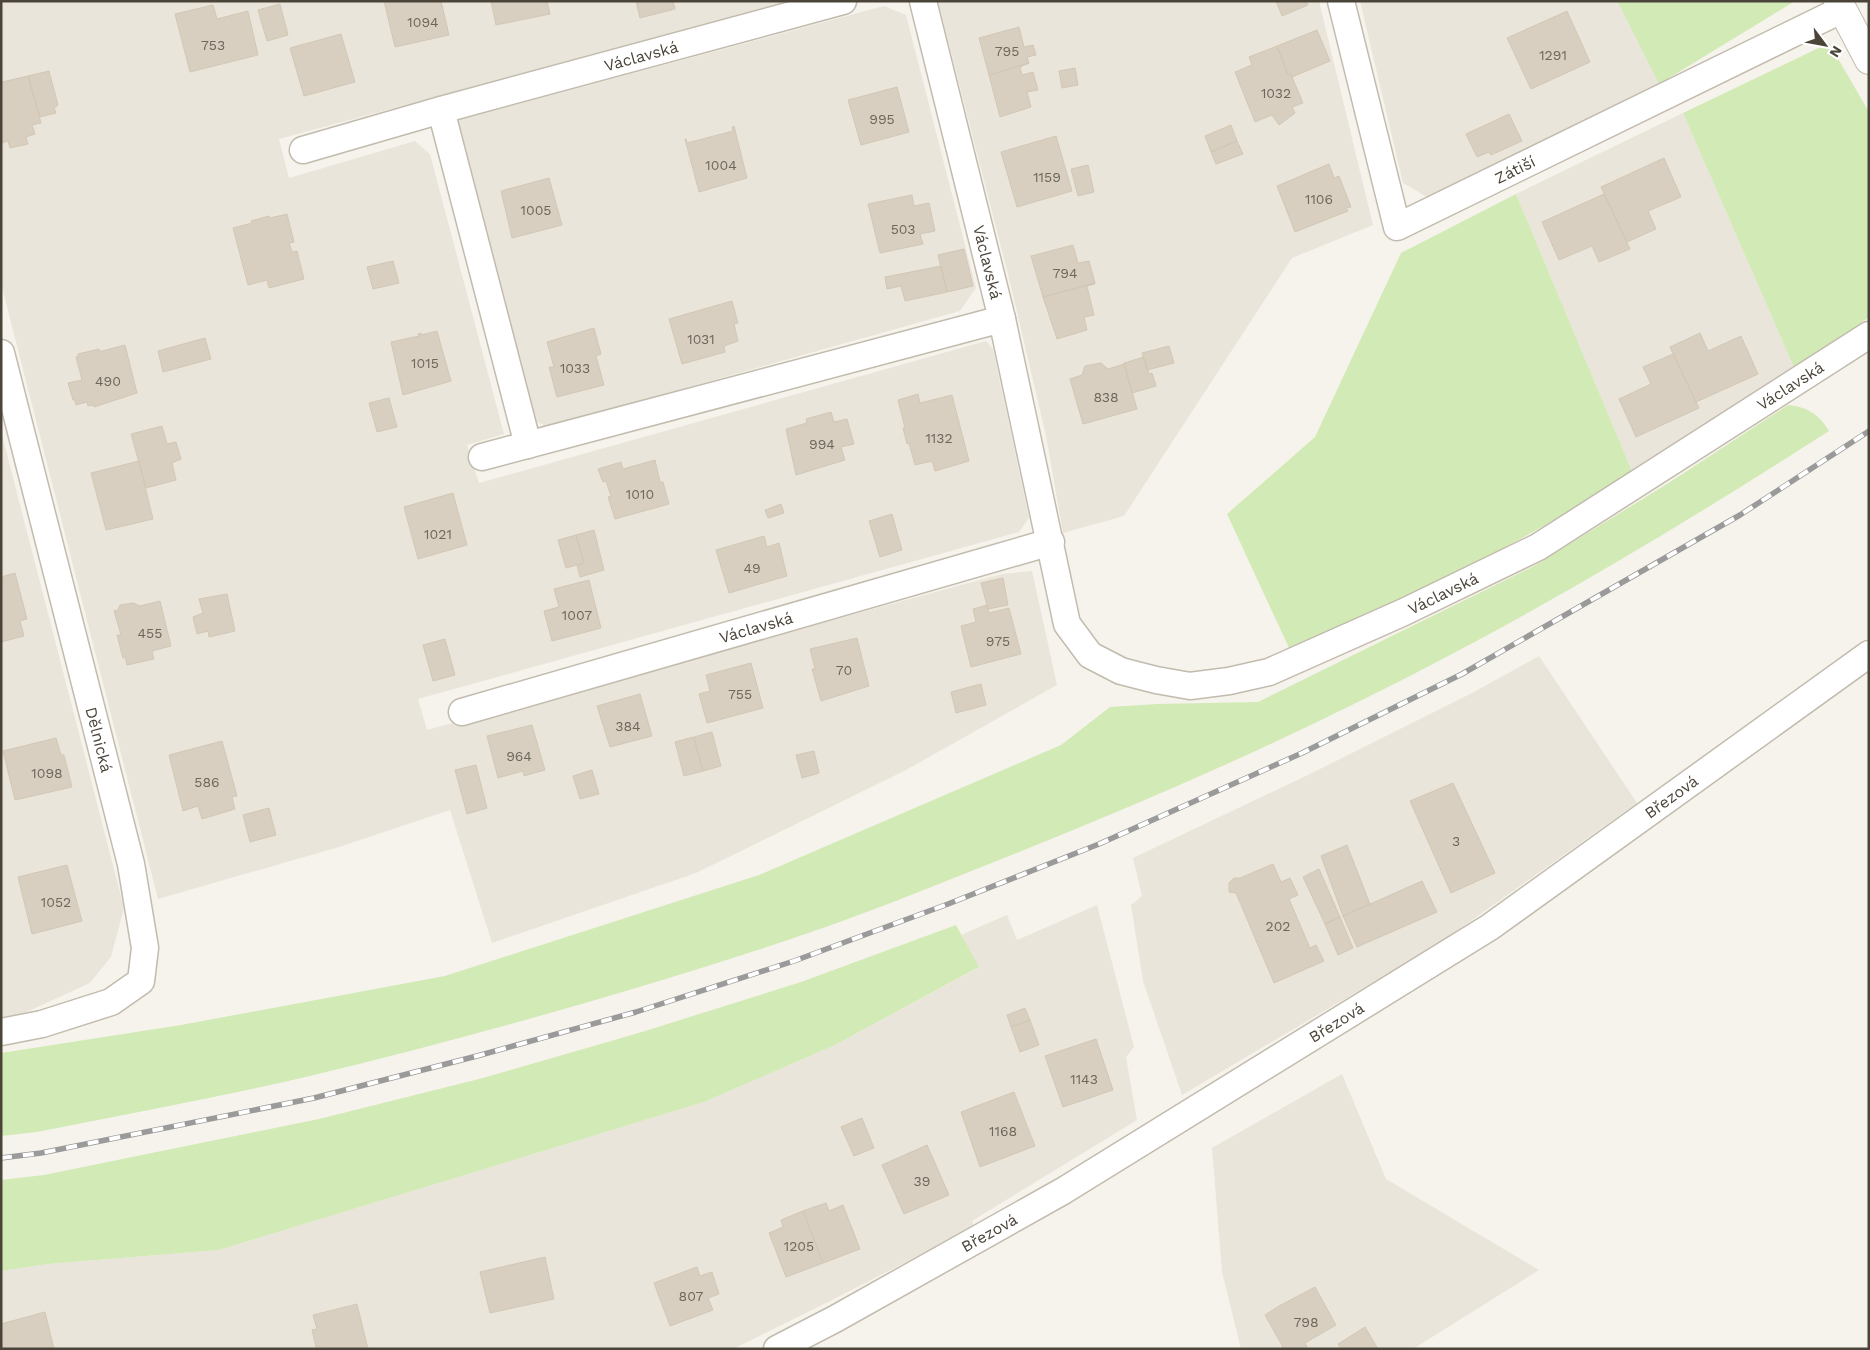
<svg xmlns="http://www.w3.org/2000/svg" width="1870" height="1350" viewBox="0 0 1870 1350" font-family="'Work Sans',sans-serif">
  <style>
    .residential { fill: #eae5da }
    .green { fill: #d2eab5 }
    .building { fill: #d8cfc1; stroke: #d3c7b4 }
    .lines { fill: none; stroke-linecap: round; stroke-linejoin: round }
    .minor-casing { stroke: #c2bbae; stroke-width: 29 }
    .tertiary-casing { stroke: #c2bbae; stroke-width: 30 }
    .minor { stroke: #fff; stroke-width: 26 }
    .tertiary { stroke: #fff; stroke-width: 28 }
    .rail-casing { stroke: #9a9a9a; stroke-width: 5.5 }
    .rail { stroke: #fff; stroke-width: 4; stroke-dasharray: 11; stroke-linecap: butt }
    .labels { text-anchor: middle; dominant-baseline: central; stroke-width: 4.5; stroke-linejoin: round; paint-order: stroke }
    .number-label { font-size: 14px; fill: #6e675b }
    .street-label { font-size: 16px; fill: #4b4439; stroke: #fff }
  </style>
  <rect width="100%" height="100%" fill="#f6f3ec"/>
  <path class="residential" d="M1,1H791L279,139L289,178L415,141L430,154L504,434L467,445L479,483L986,341L993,349L1029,518L1019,532L418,699L427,730L1002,574L1032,571L1057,685L906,770L696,873L492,943L450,810L339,847L158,899L1,283Z
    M938,1H1319L1373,225L1292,258L1124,516L1063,533L1046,436L1011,286Z
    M1360,1H1617L1659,84L1427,197L1403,183Z
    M884,6L906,15L976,288L960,311L547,427L530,418L454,126L459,120Z
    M1683,113L1796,372L1634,476L1516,194Z
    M1,431L124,908L111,957L90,983L18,1016L1,1019Z
    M1539,656L1637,803L1441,942L1182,1095L1143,981L1131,905L1142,896L1133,858L1312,773L1472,693Z
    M1097,905L1134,1047L1126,1057L1137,1120L972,1221L974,1227L830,1301L733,1349H1V1271L48,1264L219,1250L704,1102L835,1045L978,968L961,935L1007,915L1017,940Z
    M1342,1074L1386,1179L1539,1270L1413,1349H1241L1222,1272L1212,1148Z"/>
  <path class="green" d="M1617,1H1795L1659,84Z
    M1829,43L1869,112V317L1796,372L1683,113Z
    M1516,194L1634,476L1296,663L1227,514L1315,437L1401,253Z
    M1788,405C1807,407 1819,414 1829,431C1706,510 1581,586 1452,654C1309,730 1160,796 1009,856C934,886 858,917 782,942C627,993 471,1037 314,1075C222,1097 129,1113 37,1132L1,1136V1053L181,1025L445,976L759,875L1061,745L1110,707L1157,704L1258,702L1534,566L1667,484Z
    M956,925L979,967L835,1045L704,1102L219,1250L48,1264L1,1271V1180L44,1175L319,1119L483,1078L642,1032L801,982Z"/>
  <path class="building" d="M384,1H441L449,35L395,47Z
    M491,1H547L550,14L496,25Z
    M636,1H673L675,9L640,18Z
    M1276,1H1306L1308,5L1282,16Z
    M280,4L288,35L267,41L258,10Z
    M213,5L217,19L248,11L258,55L190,72L175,14Z
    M1567,11L1590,62L1531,89L1507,38Z
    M1019,27L1024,47L1033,45L1036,55L1027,57L1029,63L989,75L979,38Z
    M1317,30L1330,61L1292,77L1291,74L1288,75L1277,46Z
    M341,34L355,82L304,96L290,48Z
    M1277,46L1288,75L1291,74L1292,77L1303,103L1292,107L1295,113L1279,125L1272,115L1255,122L1235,72L1252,65L1249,57Z
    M1029,63L1020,67L1022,75L1033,72L1038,90L1027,92L1031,107L1000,117L989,75Z
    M1075,68L1078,85L1062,88L1059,71Z
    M49,71L58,105L54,108L56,113L40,117L28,76Z
    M28,76L41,123L32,125L35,134L26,137L28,144L10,148L8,141L1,143V84L2,82Z
    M897,87L909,132L861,145L848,100Z
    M1509,114L1522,141L1491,155L1489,152L1477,157L1466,134Z
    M1231,125L1237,141L1211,152L1205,136Z
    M734,126L747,178L699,192L685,139H686L687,143L733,131L732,127Z
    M1056,136L1072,191L1017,207L1001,152Z
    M1237,141L1243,154L1216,164L1211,152Z
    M1664,158L1681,197L1648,211L1656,229L1627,242L1601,187Z
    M1329,164L1334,178L1339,176L1351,207L1346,208L1348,211L1295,232L1277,186Z
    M1088,165L1094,192L1078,196L1071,169Z
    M549,178L562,225L512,238L501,191Z
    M1604,194L1630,249L1599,262L1592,246L1559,260L1542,222Z
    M912,195L914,206L929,203L935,231L920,234L923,244L880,253L868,204Z
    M287,214L294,242L289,243L292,252L297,251L304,279L269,288L267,280L248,285L233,228L252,223L251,221L269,216L270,218Z
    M1073,245L1078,263L1089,261L1095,283L1043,297L1031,256Z
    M964,249L973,286L947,292L938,255Z
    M393,261L399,283L373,289L367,267Z
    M941,266L947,292L905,301L901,286L887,289L885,277Z
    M1095,283V284L1087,286L1094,315L1084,317L1087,330L1057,339L1043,297Z
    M732,301L738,323L734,324L738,341L724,346L725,352L682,364L669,319Z
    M594,328L601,354L596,356L604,385L557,397L549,367H554L547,342Z
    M437,331L451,381L403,395L391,342L419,336L418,334L421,333V335Z
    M1700,333L1708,351L1741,336L1758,374L1696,402L1670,347Z
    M205,338L211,359L163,372L158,351Z
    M125,345L137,393L94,407L93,405L88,406L87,402L76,405L75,400H73L68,383L82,380L76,357L78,356V354L99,349V351H102Z
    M1169,346L1174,363L1147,370L1142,353Z
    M1673,354L1699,408L1636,437L1619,399L1651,384L1643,367Z
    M1144,357L1149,374L1152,373L1156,386L1132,393L1124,363Z
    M1101,363L1108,369L1124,364L1137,409L1083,424L1070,379L1082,375L1085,366Z
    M918,394L920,403L952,395L969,461L935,471L932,461L915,465L909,443L907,444L903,428H905L898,400Z
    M389,398L397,427L377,432L369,403Z
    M831,412L834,422L847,419L854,444L841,447L845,460L796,475L786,429L807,423L806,419Z
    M162,426L167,444L176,442L181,459L172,463L176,480L146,488L131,434Z
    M655,460L660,482H663L669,504L615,519L608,497L611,496L606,481L603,482L598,469L621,462L623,469Z
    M139,461L153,519L106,530L91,473Z
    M453,493L467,545L418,559L404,507Z
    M781,504L784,513L768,518L765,510Z
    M892,514L902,550L880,557L869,521Z
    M594,530L604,570L580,577L577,565L584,563L576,535Z
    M576,535L584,563L566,568L558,540Z
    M764,536L767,547L779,543L787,576L729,593L716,550Z
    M15,573L27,619L20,621L24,636L1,642V577Z
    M1003,578L1008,605L988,609L981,583Z
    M589,580L601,628L552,641L544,611L559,607L554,589Z
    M227,594L235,631L209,637L208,631L197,634L193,617L203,613L199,599Z
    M160,601L171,646L152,651L154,659L127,665L125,657L123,658L117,635H121L114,611L118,610L120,605L133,603L140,606Z
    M987,605L989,613L1009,608L1021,654L971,667L961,626L976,622L973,609Z
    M857,638L869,686L821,701L812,669H815L810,649Z
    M445,639L455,675L433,681L423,645Z
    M751,663L763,708L707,723L699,694L710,691L706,675Z
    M981,684L986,705L956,713L951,692Z
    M640,694L652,736L610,747L597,706Z
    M532,725L545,770L524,776L523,771L498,778L487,736Z
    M712,732L721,766L703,771L694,737Z
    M693,737L703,771L684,776L675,742Z
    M56,738L61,755H64L72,787L15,800L3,751Z
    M222,741L237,796L232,797L235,809L202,819L198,806L183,811L169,755Z
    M814,751L819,773L802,778L796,755Z
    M476,765L487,808L467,814L455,770Z
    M592,770L599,794L580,799L573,776Z
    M1453,783L1495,873L1451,893L1410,801Z
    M269,808L276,835L250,842L243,815Z
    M1347,845L1370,904L1343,916L1321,856Z
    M1273,864L1281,882L1290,878L1298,895L1289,899L1310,948L1316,945L1324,961L1274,983L1236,893L1229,892V883L1234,878H1240Z
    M67,865L82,921L32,934L18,877Z
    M1319,869L1340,917L1325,924L1303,877Z
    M1422,881L1437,912L1357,947L1343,916Z
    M1340,917L1353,948L1338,955L1325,924Z
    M1025,1008L1030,1020L1011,1027L1007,1015Z
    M1030,1020L1039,1045L1020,1052L1011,1027Z
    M1096,1039L1113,1090L1063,1107L1045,1056Z
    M1014,1092L1035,1146L980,1167L961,1112Z
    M862,1118L874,1148L854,1156L841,1127Z
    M927,1145L949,1195L904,1214L882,1165Z
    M826,1203L829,1211L843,1205L860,1249L823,1263L803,1211Z
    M803,1211L823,1263L786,1277L769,1233L783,1227L781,1220Z
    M545,1257L554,1299L490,1313L480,1272Z
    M697,1267L700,1276L712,1272L719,1294L708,1298L713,1310L670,1326L654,1283Z
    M1315,1287L1336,1325L1305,1343L1307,1347L1305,1349H1284L1265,1315L1279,1306Z
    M357,1304L368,1349H322L321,1346L316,1347L312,1330L317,1329L313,1315Z
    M45,1312L54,1349H1V1324Z
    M1365,1327L1378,1349H1341L1338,1344Z"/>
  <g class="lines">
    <g class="minor-casing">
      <g id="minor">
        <path id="s1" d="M923,1L1002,319L1067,624L1090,655L1121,671L1156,680L1190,686L1229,681L1269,672L1404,612L1538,547L1869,335"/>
        <path id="s2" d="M1341,1L1397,227L1841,10"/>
        <path d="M441,110L528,445"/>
        <path id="s3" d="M303,150L441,110L843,1"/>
        <path id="s4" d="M1,353L131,864L145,948L141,981L111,1002L42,1024L1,1032"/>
        <path d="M482,457L1002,319"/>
        <path id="s5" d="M462,712L1051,542"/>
        <path id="s6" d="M777,1349L835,1319L1063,1191L1490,927L1869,654"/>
      </g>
    </g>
    <g class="tertiary-casing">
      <path id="tertiary" d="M1838,1L1869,60"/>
    </g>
    <use href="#minor" class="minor"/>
    <use href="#tertiary" class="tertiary"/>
    <g class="rail-casing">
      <path id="rail" d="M1,1158L41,1153L314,1098L477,1056L636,1012L794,961L948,904L1099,844L1302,753L1462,674L1740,515L1869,431"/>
    </g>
    <use href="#rail" class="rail"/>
  </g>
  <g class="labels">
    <g class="number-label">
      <text x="423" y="22">1094</text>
      <text x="213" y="45">753</text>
      <text x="1007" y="51">795</text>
      <text x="1553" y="55">1291</text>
      <text x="1276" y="93">1032</text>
      <text x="882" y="119">995</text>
      <text x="721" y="165">1004</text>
      <text x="1047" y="177">1159</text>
      <text x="1319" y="199">1106</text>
      <text x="536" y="210">1005</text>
      <text x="903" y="229">503</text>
      <text x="1065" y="273">794</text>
      <text x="701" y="339">1031</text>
      <text x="425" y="363">1015</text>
      <text x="575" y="368">1033</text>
      <text x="108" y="381">490</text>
      <text x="1106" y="397">838</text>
      <text x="939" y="438">1132</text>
      <text x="822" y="444">994</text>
      <text x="640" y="494">1010</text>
      <text x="438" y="534">1021</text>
      <text x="752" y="568">49</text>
      <text x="577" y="615">1007</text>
      <text x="150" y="633">455</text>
      <text x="998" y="641">975</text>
      <text x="844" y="670">70</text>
      <text x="740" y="694">755</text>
      <text x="628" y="726">384</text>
      <text x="519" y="756">964</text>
      <text x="47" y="773">1098</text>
      <text x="207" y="782">586</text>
      <text x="1456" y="841">3</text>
      <text x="56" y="902">1052</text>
      <text x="1278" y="926">202</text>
      <text x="1084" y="1079">1143</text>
      <text x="1003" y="1131">1168</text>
      <text x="922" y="1181">39</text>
      <text x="799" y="1246">1205</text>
      <text x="691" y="1296">807</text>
      <text x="1306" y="1322">798</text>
    </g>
    <g class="street-label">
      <text stroke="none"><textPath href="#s3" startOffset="351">Václavská</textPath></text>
      <text stroke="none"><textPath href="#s2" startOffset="364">Zátiší</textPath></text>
      <text stroke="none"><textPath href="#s1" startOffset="269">Václavská</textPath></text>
      <text stroke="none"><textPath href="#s1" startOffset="1460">Václavská</textPath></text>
      <text stroke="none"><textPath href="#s1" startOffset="1055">Václavská</textPath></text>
      <text stroke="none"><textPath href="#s5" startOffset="306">Václavská</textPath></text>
      <text stroke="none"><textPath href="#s4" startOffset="399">Dělnická</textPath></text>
      <text stroke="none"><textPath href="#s6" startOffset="1052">Březová</textPath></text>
      <text stroke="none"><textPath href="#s6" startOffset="648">Březová</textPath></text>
      <text stroke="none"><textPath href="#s6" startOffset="242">Březová</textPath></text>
    </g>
  </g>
  <rect width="1870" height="1350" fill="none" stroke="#4b4439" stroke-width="5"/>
  <g transform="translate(1825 45) rotate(122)" stroke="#ffffff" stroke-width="4" paint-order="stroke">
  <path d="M0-4L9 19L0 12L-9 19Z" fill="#4b4439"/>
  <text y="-8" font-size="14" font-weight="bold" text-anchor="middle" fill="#4b4439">N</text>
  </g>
</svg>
